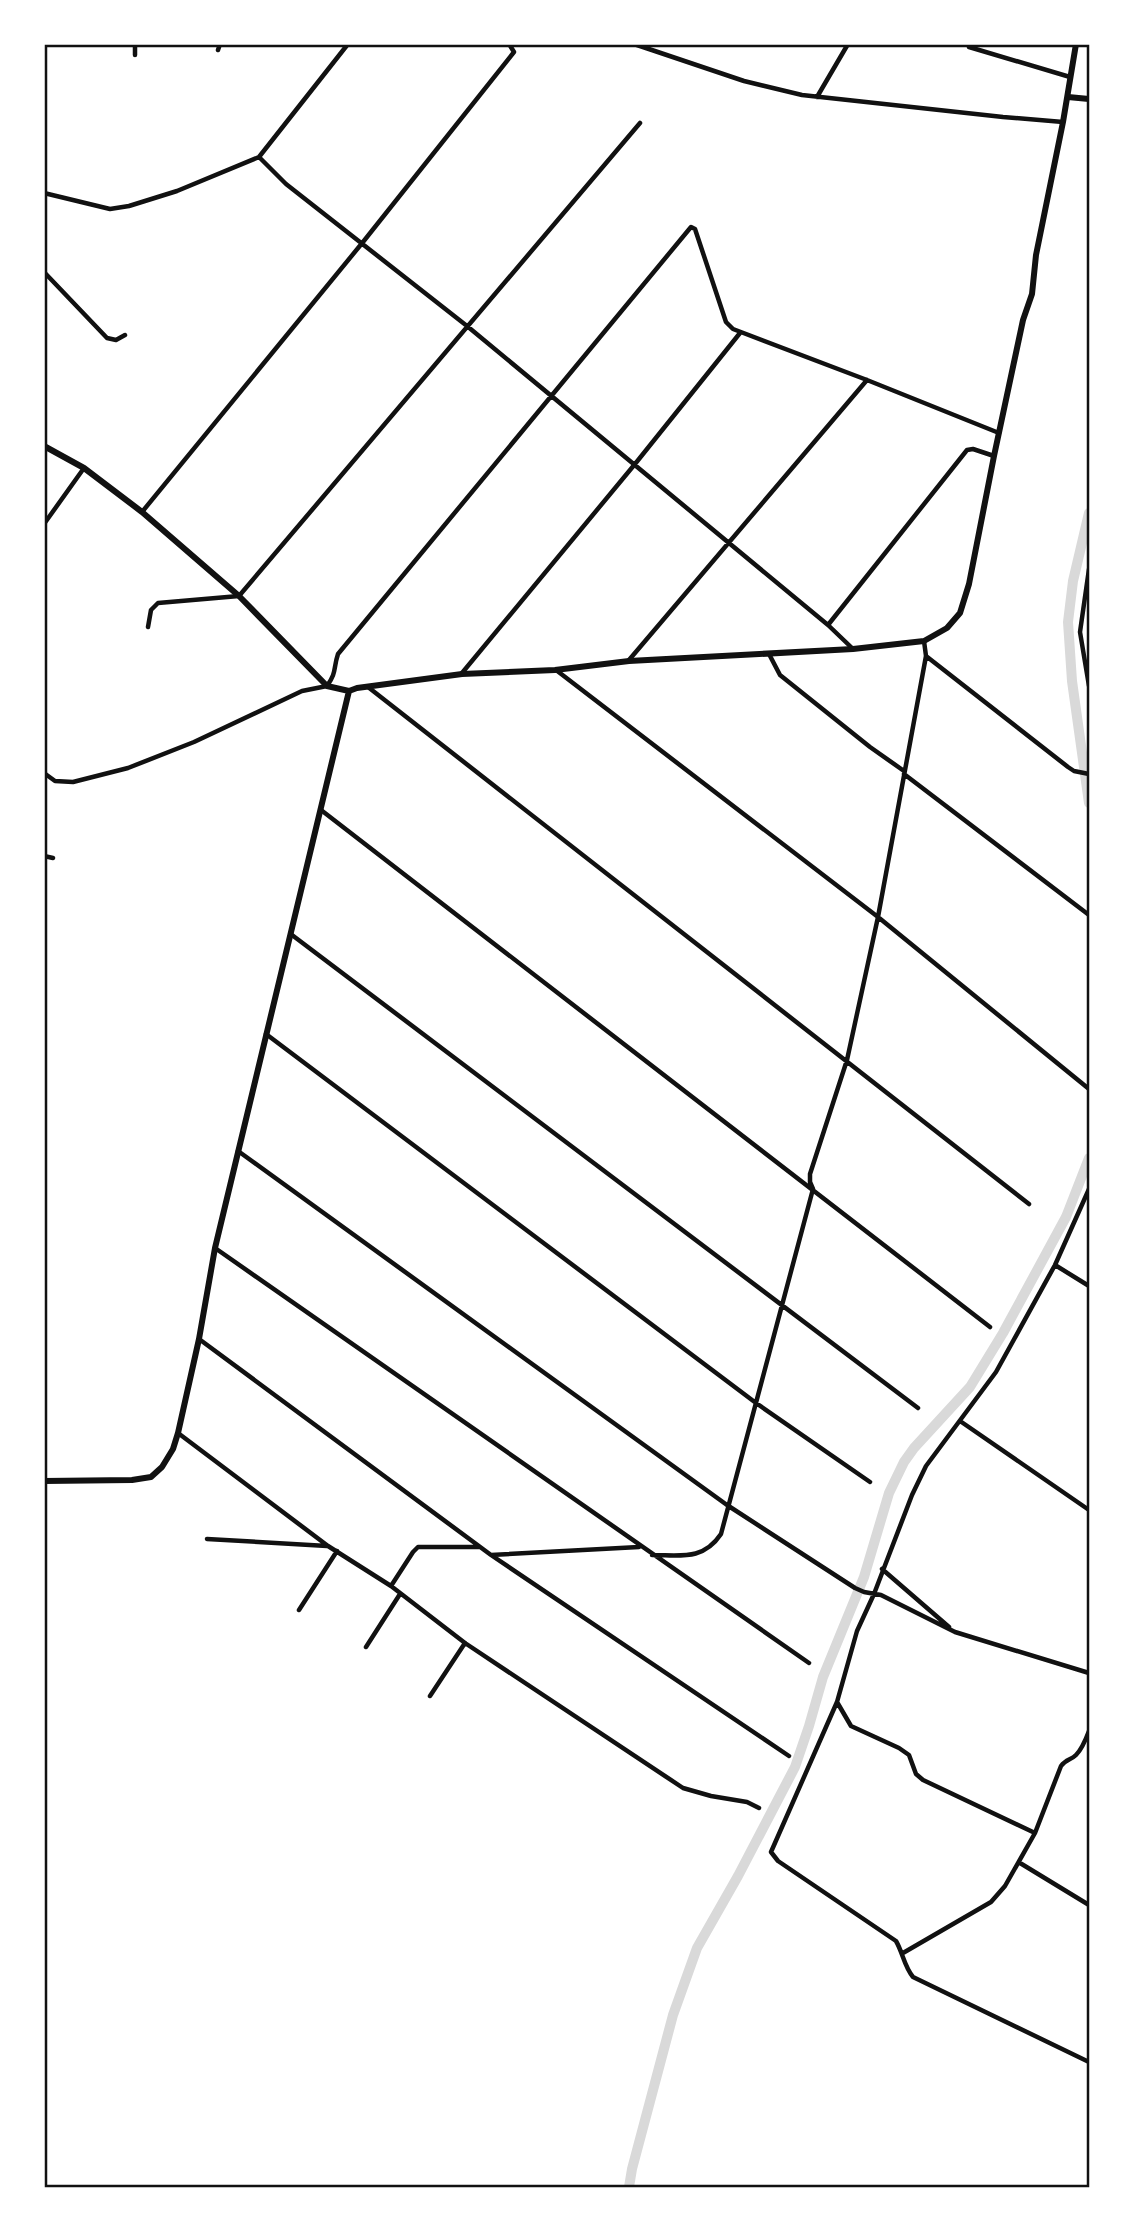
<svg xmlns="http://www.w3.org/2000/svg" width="1133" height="2231" viewBox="0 0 1133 2231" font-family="'DejaVu Sans',sans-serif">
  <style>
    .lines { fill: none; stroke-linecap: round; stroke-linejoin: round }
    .canal { stroke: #d9d9d9; stroke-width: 10 }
    .minor { stroke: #111; stroke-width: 4.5 }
    .tertiary { stroke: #111; stroke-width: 6 }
    .neatline { fill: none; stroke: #111; stroke-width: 2.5 }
  </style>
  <rect width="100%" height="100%" fill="#fff"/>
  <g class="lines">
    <path class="canal" d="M1089,513L1073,581L1068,622L1072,681L1089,803
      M629,2187L632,2169L673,2015L697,1948L738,1876L795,1767L809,1726L823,1677L864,1577L889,1493L904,1462L914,1448L970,1387L1003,1333L1066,1217L1089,1158"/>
    <path class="minor" d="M135,44V55
      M634,44L744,81L802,95L1003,117L1063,122
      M969,47L1070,77
      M218,50L220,44
      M817,97L848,44
      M259,157L286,184L467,326L828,625L852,648
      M44,193L110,209L129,206L177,191L259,157L348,44
      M44,272L107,338L116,340L125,335
      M142,512L363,242L514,52L509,44
      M44,524L84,468
      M1089,569L1080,632L1089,686
      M828,625L967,450L973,449L994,456
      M148,627L151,610L158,603L239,596L640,123
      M769,654L780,675L870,747L904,771
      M926,656L1068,767L1074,771L1089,774
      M629,660L867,380
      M556,670L878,917L1089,1089
      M462,673L635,464L740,333
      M368,687L1029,1204
      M44,773L55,781L73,782L128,768L194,742L302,691L327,686C337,672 333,669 338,654L691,227L695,229L726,322L733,329L867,380L999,433
      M904,774L1089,915
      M321,810L990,1327
      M44,856L53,858
      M292,935L918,1408
      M266,1034L756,1403L870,1482
      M238,1151L727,1505L855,1588L864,1592L881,1595L955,1632L1089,1673
      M1089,1189L1055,1265L996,1372L926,1466L912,1495L874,1594L857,1631L837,1702L771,1852L778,1861L896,1941C903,1953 904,1966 913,1977L1089,2062
      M215,1248L809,1663
      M1055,1265L1089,1286
      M199,1339L491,1555L789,1756
      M960,1421L1089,1510
      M178,1433L328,1546L391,1586L465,1643L683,1788L711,1796L747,1802L759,1808
      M207,1539L327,1546
      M491,1555L639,1547
      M652,1555C680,1555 703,1561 721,1534L813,1189L810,1182V1174L847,1060L878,917L926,656L924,641
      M882,1569L949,1627
      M391,1586L413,1552L418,1547H480
      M299,1610L337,1551
      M366,1647L400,1594
      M430,1696L465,1643
      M837,1702L851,1726L899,1748L909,1755L916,1774L923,1780L1035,1833
      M1020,1863L1089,1905
      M903,1953L991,1902L1005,1886L1035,1833L1061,1766C1066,1759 1071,1760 1076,1755C1082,1749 1086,1739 1089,1731"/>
    <path class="tertiary" d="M1068,97L1089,99
      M44,446L84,468L142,512L239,596L327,686L349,691
      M44,1481L132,1480L151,1477L162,1467L173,1449L178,1433L199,1339L215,1248L349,691L357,688L462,674L555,670L629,661L853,649L924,641L947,628L960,613L969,584L994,456L1023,320L1032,294L1036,255L1063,122L1076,44"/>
  </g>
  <rect width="1133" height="2231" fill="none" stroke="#ffffff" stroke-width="91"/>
  <rect x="46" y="46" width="1042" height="2140" class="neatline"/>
</svg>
